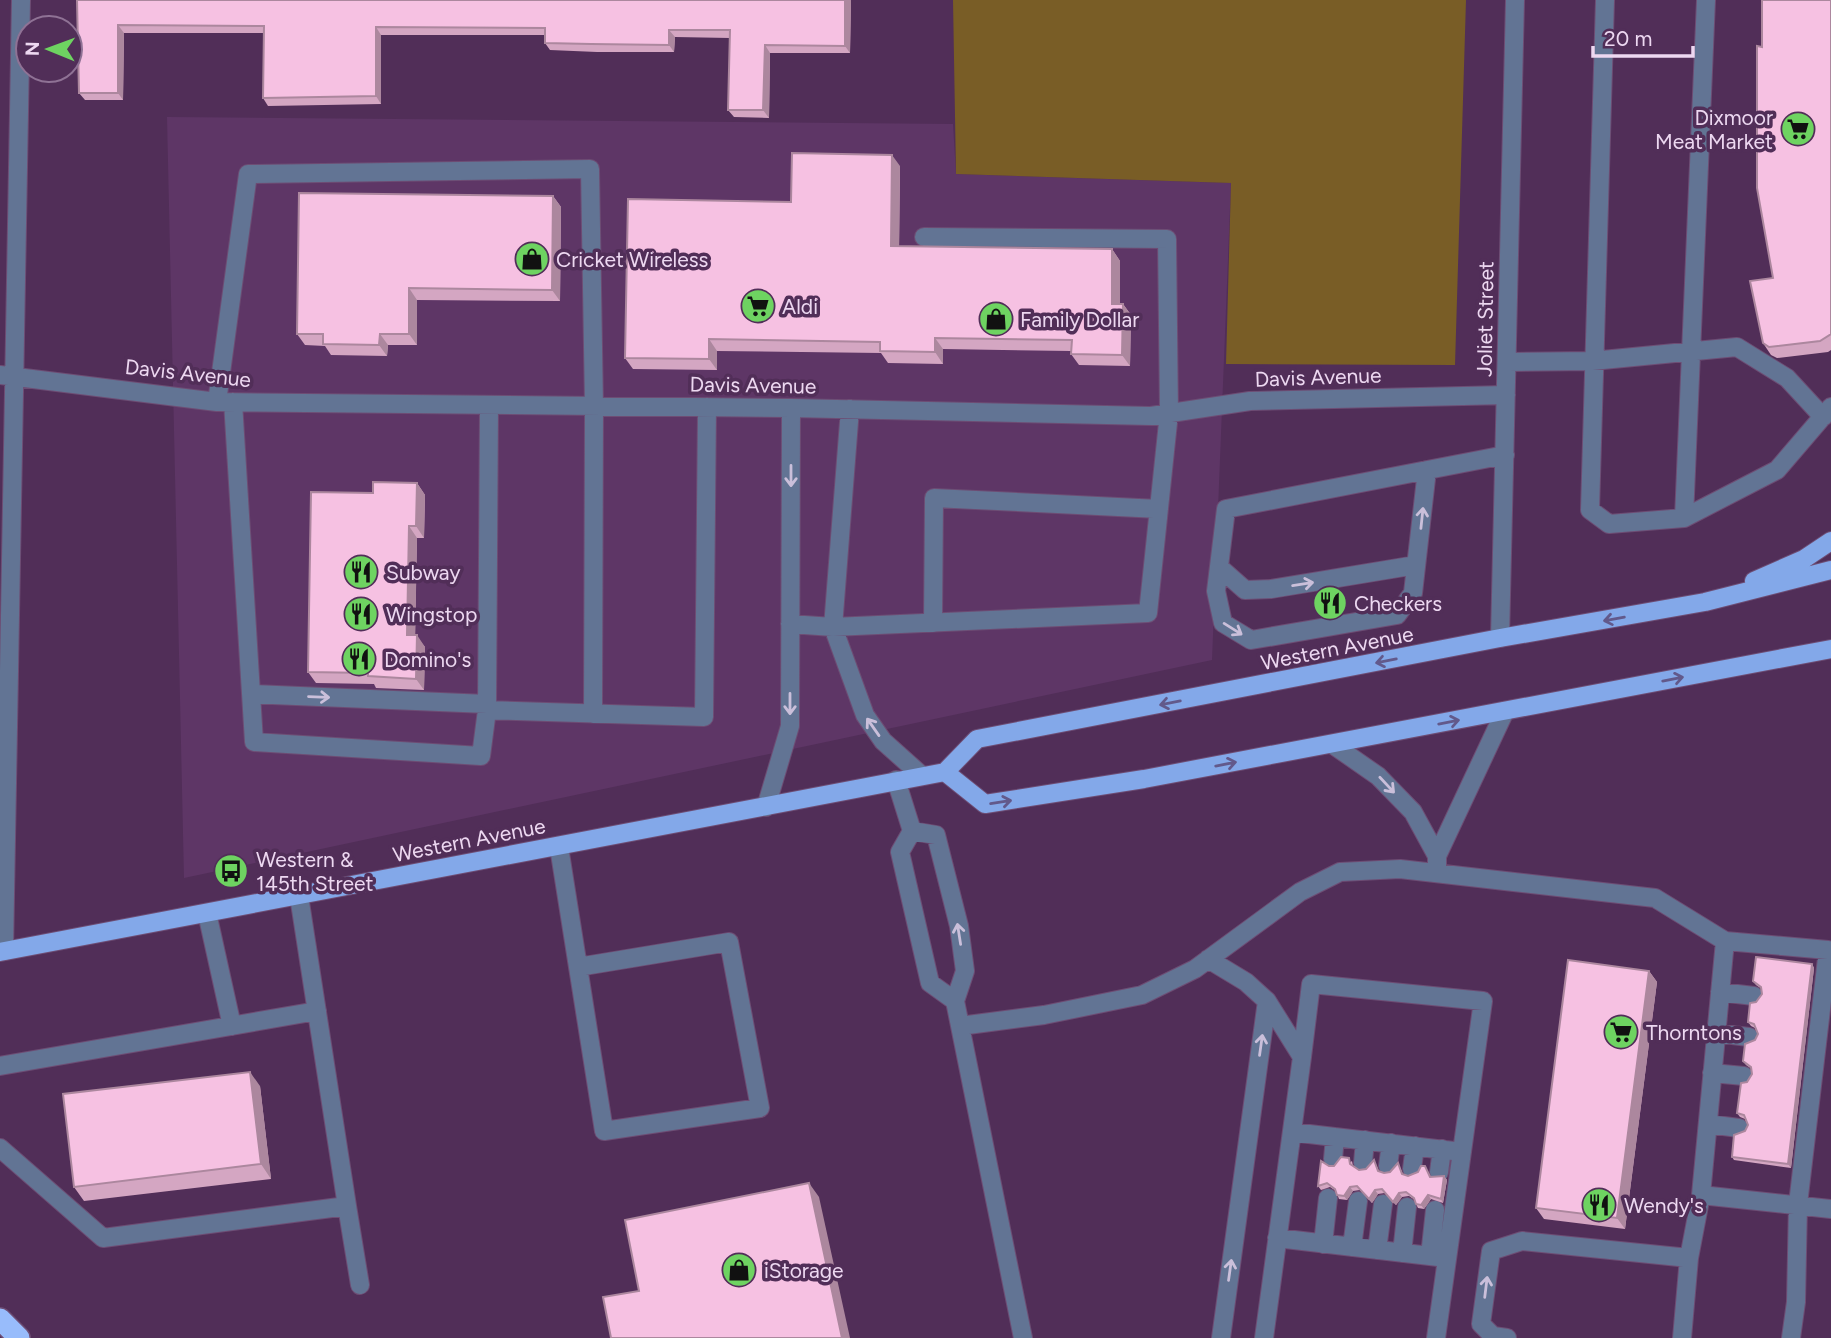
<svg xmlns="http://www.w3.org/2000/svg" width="1831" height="1338" viewBox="0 0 1831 1338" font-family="Figtree,sans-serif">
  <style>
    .built { fill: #5e3666 }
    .grass { fill: #795d26 }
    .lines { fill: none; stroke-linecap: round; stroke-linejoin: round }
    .minor-casing { stroke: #6d4d74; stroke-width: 20 }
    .major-casing { stroke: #6d4d74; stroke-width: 20 }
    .highway-casing { stroke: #6d4d74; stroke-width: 24 }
    .minor { stroke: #627494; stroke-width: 18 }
    .major { stroke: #83a8e9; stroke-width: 18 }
    .highway { stroke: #98bcfb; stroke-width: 21 }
    .wall { fill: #d4a6c2 }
    .shaded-wall { fill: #ac879e }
    .building { fill: #f6c1e2; stroke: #ac879e; stroke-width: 2 }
    .oneway { stroke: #cabfda }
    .oneway2 { stroke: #62598b }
    .labels { text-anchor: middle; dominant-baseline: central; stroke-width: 7; stroke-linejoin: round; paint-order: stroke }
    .poi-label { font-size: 21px; fill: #edd8f1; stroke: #512e58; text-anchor: start }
    .street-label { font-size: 21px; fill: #edd8f1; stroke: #512e58 }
  </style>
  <rect width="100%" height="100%" fill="#512e58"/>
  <path class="built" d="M167,117L953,124L956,174L1231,183L1212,660L184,878Z"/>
  <path class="grass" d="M953,0H1466L1455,365L1226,364L1231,183L956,174Z"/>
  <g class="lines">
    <g class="minor-casing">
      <path id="minor" d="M1605,0L1590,510L1609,524L1684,518L1777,470L1831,407
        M1508,362L1592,361L1737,347L1787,378L1823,417
        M0,375L217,402L791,408L1151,416L1250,401L1506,395
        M217,402L248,174L590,169L594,406L593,714
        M233,402L254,742L481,756L487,710L704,717L707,407
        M850,409L833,627L865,715L883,741L921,775
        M1427,470L1413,593L1397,615L1251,640L1223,623L1216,591L1226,509L1505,455
        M1684,518L1706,0
        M1219,567L1245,590L1271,589L1416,565
        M933,623L934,498L1159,509
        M790,624L833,627L1148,613L1169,413L1167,239L924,237
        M1500,638L1515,0
        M251,694L487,704
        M487,710L489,405
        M1332,744L1378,776L1413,812L1437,856
        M896,780L912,831L900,852L930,983L955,1001
        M766,807L790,726L791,408
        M912,831L936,835L959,926L965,971L955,1001L1023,1338
        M559,847L604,1131L760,1108L729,942L578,967
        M1437,872V856L1505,711
        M207,913L232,1026
        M1725,941L1701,1195L1831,1209
        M4,951L21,0
        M1208,959L1246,982L1267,1001L1302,1057L1264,1338
        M1720,992L1754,996
        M960,1026L1044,1015L1142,995L1195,969L1300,892L1340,872L1400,869L1655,898L1725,941L1828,950L1798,1204L1796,1302L1791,1338
        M1716,1033L1749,1037
        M1302,1057L1311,984L1483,1001L1436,1338
        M0,1066L317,1011
        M1712,1073L1744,1076
        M1708,1124L1739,1128
        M1292,1132L1462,1152
        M0,1148L103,1238L347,1206L299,896
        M1333,1159L1335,1137
        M1363,1163L1365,1140
        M1388,1166L1391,1143
        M1412,1169L1415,1146
        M1439,1172L1442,1149
        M347,1206L360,1285
        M1277,1238L1447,1258
        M1323,1244L1328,1198
        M1352,1247L1358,1201
        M1377,1250L1383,1204
        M1402,1253L1407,1207
        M1430,1256L1435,1210
        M1221,1338L1267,1001
        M1507,1338L1493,1336L1481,1324L1491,1251L1522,1241L1689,1258
        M1682,1338L1689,1258L1701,1195"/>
    </g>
    <g class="major-casing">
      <path id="major" d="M1754,581L1804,559L1831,541
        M945,772L985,804L1144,779L1831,649
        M0,952L945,772L977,739L1500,638L1705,602L1831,570"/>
    </g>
    <g class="highway-casing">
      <path id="highway" d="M0,1319L19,1338"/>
    </g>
    <use href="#minor" class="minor"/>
    <use href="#major" class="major"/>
    <use href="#highway" class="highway"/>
  </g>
  <path class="wall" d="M77,0H851L850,53H770L769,118L734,117L728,110L730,38L675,37L674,52H597L550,50L545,43V35H381V104L268,106L263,98L264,33H124L123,100H85L79,93Z
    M1831,0V350L1828,352L1777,358L1771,355L1763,343L1773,278L1762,47Z
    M900,166L899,246L1112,249L1120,261V304H1123L1131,315L1130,366L1079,365L1071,354V351L943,349V364L888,363L881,353L717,351V370L633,369L625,358L791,202Z
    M553,196L561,207L560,301L417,300V345H388L387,356L331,355L325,346L305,345L297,334Z
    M417,483L425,495L424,538H417L415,635L425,647L424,690L376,688L374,684L316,683L308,672L373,493Z
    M1812,964L1814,968L1791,1168L1734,1160L1732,1157L1748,1125L1745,1119L1740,1117L1737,1113L1747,1082L1752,1074V1069L1746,1065L1743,1061L1758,1034L1755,1028L1751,1026L1748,1022L1756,1002L1762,994V989L1756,985L1753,981Z
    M1649,971L1657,982L1625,1229L1544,1219L1536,1208Z
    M260,1086L271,1179L84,1201L74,1187Z
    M1374,1160L1379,1171L1384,1173L1390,1172L1398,1163L1403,1174L1408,1176L1418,1172L1425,1166L1431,1177L1444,1176L1447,1180L1443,1203L1431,1199L1424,1209L1418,1208L1416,1204L1415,1200L1409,1196L1402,1197L1396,1205L1385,1193L1378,1194L1372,1203L1360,1190L1353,1191L1347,1200L1339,1199L1336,1191L1330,1187L1321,1190L1318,1186L1352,1161L1353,1166L1359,1170L1366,1169Z"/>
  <path class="shaded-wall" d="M845,0H851L850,53L845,46Z
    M118,25L124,33L123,100L118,93Z
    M376,27L381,35V104L376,96Z
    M669,30L675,37L674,52L669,45Z
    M765,45L770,53L769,118L763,110Z
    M892,155L900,166L899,257L891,246Z
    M553,196L561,207L560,301L552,290Z
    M1112,249L1120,261V315L1112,304Z
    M409,288L417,300V345L409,334Z
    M1123,304L1131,315L1130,366L1122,355Z
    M380,334L388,345L387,356L379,345Z
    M935,338L943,349V364L935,352Z
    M709,339L717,351V370L709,359Z
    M417,483L425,495L424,538L416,526Z
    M409,526L417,538L415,647L407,635Z
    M417,635L425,647L424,690L416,679Z
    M1812,964L1814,968L1791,1168L1788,1164Z
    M1649,971L1657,982L1625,1229L1617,1218Z
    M250,1072L260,1086L271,1179L261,1164Z
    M1444,1176L1447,1180L1443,1203L1441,1199Z
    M809,1183L819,1197L850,1338H842Z
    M1350,1187L1353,1191L1347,1200L1344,1196Z
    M1375,1190L1378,1194L1372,1203L1369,1199Z
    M1399,1193L1402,1197L1396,1205L1393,1202Z
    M1428,1195L1431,1199L1424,1209L1421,1205Z"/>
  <path class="building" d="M77,0H845V46L765,45L763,110H728L730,30H669V45L591,44L545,43V28L376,27V96L263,98L264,26L118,25V93H79Z
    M1762,0H1831V334L1820,341L1769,347L1763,343L1750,281L1773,278L1757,188V46L1762,47Z
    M792,153L892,155L891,246L1112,249V304H1123L1122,355L1071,354L1072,340L935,338V352L880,351V342L709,339V359L625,358L628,199L791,202Z
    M299,193L553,196L552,290L409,288V334H380L379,345L323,344V334H297Z
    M373,482L417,483L416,526H409L407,635H417L416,679L368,676V673L308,672L311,492L373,493Z
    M1756,957L1812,964L1788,1164L1732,1157L1734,1135L1745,1131L1748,1125L1744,1115L1737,1113L1741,1083L1747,1082L1752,1074L1751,1067L1743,1061L1745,1044L1755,1040L1758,1034L1754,1024L1748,1022L1750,1003L1756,1002L1762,994L1761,987L1753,981Z
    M1568,960L1649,971L1617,1218L1536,1208Z
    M250,1072L261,1164L74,1187L63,1094Z
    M1341,1157L1349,1158L1350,1164L1359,1170L1366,1169L1374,1160L1378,1171L1384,1173L1390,1172L1398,1163L1402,1174L1408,1176L1418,1172L1421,1166H1425L1430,1177L1444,1176L1441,1199L1428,1195L1421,1205L1416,1204L1414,1198L1406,1192L1399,1193L1393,1202L1382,1189L1375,1190L1369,1199L1357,1186L1350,1187L1344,1196L1337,1195L1335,1189L1327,1183L1318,1186L1321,1161L1329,1166H1334Z
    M809,1183L842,1338H611L603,1297L639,1291L625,1220Z"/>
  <defs><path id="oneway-shaft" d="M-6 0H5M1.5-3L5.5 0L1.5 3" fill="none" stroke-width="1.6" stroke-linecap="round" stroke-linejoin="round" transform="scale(1.75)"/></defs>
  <g class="oneway">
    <use href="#oneway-shaft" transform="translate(791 476) rotate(90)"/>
    <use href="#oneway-shaft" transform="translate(1422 518) rotate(-84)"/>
    <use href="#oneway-shaft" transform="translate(1303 584) rotate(-9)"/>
    <use href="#oneway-shaft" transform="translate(1233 629) rotate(32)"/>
    <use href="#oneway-shaft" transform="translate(319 697) rotate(2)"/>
    <use href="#oneway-shaft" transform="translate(790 704) rotate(90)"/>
    <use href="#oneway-shaft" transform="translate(873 727) rotate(-125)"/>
    <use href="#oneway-shaft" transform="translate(1387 785) rotate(47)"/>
    <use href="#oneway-shaft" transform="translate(959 934) rotate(-99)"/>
    <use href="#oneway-shaft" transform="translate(1261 1045) rotate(-82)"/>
    <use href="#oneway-shaft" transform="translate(1230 1270) rotate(-82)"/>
    <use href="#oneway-shaft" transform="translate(1486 1287) rotate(-83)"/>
  </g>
  <g class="oneway2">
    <use href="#oneway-shaft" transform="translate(1614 619) rotate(170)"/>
    <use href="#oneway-shaft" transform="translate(1386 661) rotate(169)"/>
    <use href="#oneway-shaft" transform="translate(1673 679) rotate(-11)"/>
    <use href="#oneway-shaft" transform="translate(1170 703) rotate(169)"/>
    <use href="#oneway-shaft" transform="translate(1449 722) rotate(-11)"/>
    <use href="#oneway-shaft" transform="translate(1226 764) rotate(-11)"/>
    <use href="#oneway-shaft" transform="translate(1001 802) rotate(-9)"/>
  </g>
  <defs>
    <g id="supermarket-disc" transform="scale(1.75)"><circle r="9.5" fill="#6ed361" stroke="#512e58"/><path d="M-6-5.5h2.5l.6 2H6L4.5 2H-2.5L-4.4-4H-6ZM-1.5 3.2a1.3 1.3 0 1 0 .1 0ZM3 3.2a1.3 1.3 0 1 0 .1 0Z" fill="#111"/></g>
    <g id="shop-disc" transform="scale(1.75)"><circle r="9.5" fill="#6ed361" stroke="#512e58"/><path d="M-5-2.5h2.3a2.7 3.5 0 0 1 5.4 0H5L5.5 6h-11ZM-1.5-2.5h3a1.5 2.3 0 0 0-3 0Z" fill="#111"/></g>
    <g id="restaurant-disc" transform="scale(1.75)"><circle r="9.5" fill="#6ed361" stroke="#512e58"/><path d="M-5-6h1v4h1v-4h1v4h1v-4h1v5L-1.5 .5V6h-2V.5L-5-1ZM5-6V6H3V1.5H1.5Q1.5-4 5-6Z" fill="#111"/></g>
    <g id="bus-disc" transform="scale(1.75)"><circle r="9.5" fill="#6ed361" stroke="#512e58"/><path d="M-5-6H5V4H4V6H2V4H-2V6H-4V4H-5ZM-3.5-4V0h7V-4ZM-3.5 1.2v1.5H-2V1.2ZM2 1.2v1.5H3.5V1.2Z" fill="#111"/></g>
  </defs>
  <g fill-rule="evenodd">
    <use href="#supermarket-disc" x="1798" y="129"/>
    <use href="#shop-disc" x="532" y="259"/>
    <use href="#supermarket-disc" x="758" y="306"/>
    <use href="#shop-disc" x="996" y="319"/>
    <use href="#restaurant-disc" x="361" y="572"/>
    <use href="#restaurant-disc" x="1330" y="603"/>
    <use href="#restaurant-disc" x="361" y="614"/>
    <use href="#restaurant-disc" x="359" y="659"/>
    <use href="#bus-disc" x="231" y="871"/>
    <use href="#supermarket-disc" x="1621" y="1032"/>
    <use href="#restaurant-disc" x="1599" y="1205"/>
    <use href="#shop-disc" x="739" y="1270"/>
  </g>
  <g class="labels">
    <g class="poi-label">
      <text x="1773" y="117" text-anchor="end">Dixmoor<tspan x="1773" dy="24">Meat Market</tspan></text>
      <text x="556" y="259">Cricket Wireless</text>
      <text x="782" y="306">Aldi</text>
      <text x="1020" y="319">Family Dollar</text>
      <text x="386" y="572">Subway</text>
      <text x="1354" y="603">Checkers</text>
      <text x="386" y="614">Wingstop</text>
      <text x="384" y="659">Domino's</text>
      <text x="256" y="859">Western &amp;<tspan x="256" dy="24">145th Street</tspan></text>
      <text x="1646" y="1032">Thorntons</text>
      <text x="1624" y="1205">Wendy's</text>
      <text x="764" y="1270">iStorage</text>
    </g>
    <g class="street-label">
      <text transform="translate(1485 319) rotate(-89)">Joliet Street</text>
      <text transform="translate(188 373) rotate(6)">Davis Avenue</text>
      <text transform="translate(1318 377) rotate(-2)">Davis Avenue</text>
      <text transform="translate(753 385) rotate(1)">Davis Avenue</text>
      <text transform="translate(1337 648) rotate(-11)">Western Avenue</text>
      <text transform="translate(469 840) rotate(-11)">Western Avenue</text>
    </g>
  </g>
  <g transform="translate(49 49) rotate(271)"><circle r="33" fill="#512e58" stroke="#8f7295" stroke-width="2"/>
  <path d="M0-5L12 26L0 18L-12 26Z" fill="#6ed361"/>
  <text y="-10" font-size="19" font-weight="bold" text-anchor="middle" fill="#edd8f1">N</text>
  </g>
  <path d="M1593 46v10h100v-10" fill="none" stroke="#edd8f1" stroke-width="3.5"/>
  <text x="1604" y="46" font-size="21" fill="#edd8f1" stroke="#512e58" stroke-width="5" paint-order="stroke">20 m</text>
</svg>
